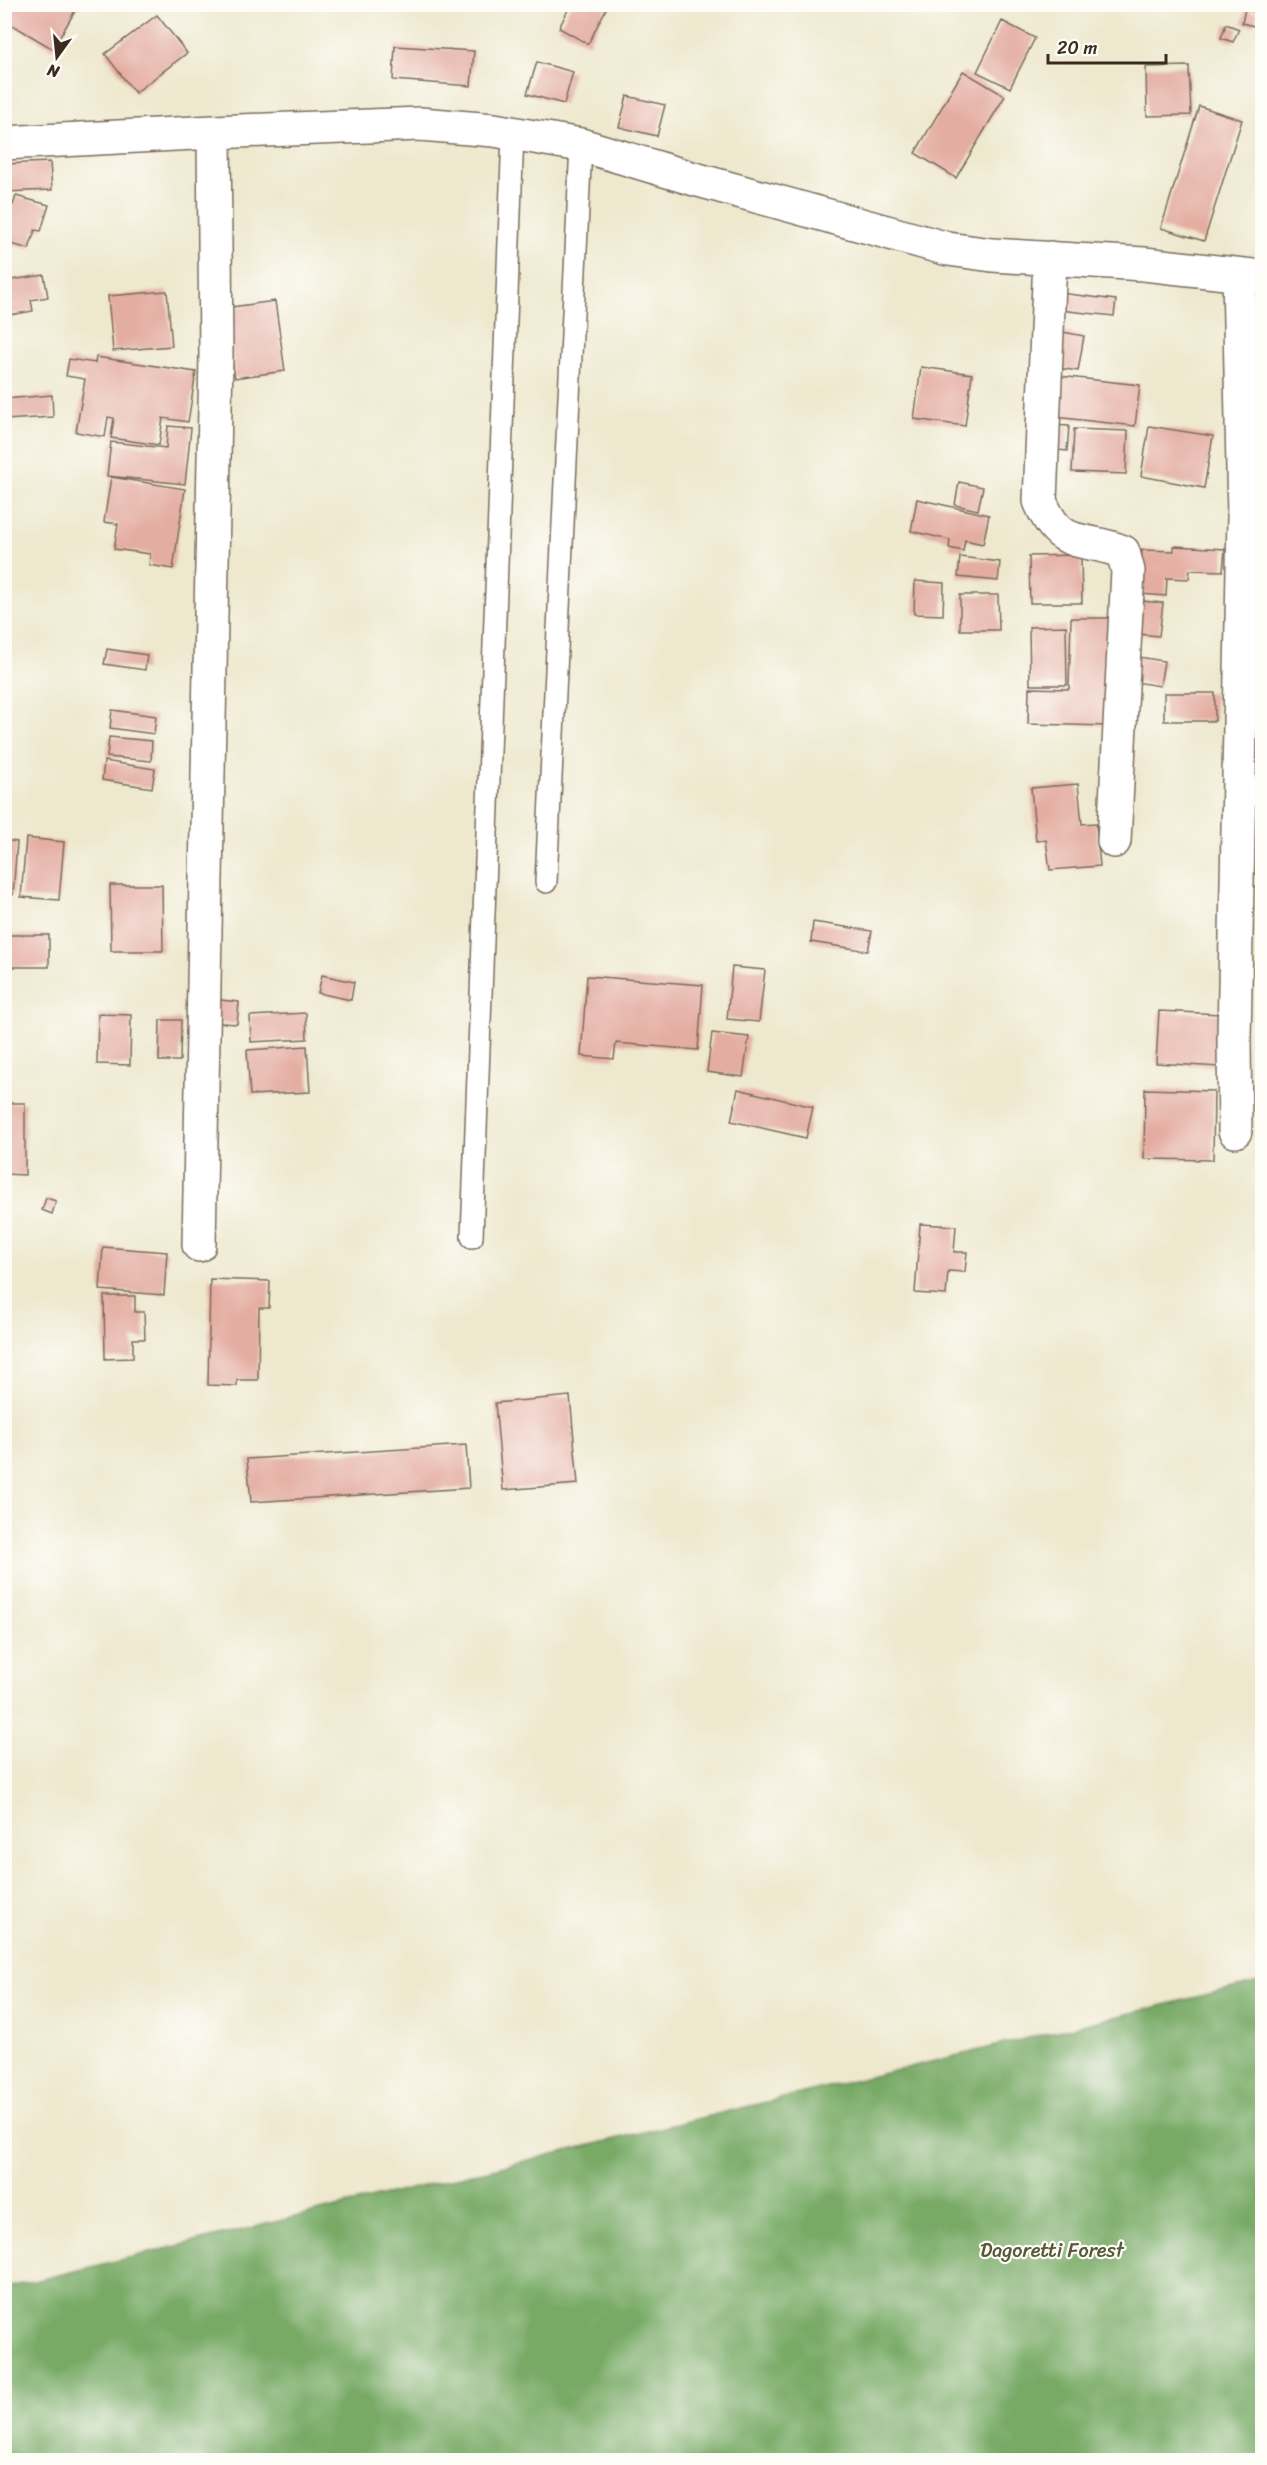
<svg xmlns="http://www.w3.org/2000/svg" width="1267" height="2465" viewBox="0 0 1267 2465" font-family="Sriracha,sans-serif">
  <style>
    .forest { fill: #78aa66; stroke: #5a6a42; stroke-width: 1.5 }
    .building { fill: #e4ada2 }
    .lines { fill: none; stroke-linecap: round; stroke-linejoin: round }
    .service-casing { stroke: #7a6c5c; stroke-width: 24 }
    .minor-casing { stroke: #7a6c5c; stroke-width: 36 }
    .service { stroke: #fff; stroke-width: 21 }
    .minor { stroke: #fff; stroke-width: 33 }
    .labels { text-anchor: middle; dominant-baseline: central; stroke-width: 4.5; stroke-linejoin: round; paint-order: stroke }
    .park-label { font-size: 20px; fill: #565838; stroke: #fdfcf7 }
  </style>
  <rect width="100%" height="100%" fill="#fdfcf7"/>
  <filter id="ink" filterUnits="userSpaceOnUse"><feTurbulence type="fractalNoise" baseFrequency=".0167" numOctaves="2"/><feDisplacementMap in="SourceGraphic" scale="12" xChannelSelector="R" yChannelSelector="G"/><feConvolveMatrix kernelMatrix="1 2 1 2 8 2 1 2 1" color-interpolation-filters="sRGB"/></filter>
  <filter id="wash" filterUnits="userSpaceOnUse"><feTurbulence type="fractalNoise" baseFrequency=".008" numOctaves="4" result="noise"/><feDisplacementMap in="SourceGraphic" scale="24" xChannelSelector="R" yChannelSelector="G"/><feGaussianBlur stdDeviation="1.35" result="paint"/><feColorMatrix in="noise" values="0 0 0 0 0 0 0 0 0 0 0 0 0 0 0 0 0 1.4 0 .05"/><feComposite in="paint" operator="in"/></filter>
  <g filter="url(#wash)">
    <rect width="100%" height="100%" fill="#eee8ce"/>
    <path class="forest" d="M1262,1981V2460H5V2288Z"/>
    <g id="blocks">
      <path class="building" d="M12,4H79L53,49L4,20Z
        M571,4H598L606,9L588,44L559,28Z
        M1245,9L1258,13L1254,26L1242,23Z
        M157,15L187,53L135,93L105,54Z
        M1262,18V37L1257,35Z
        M1002,21L1035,38L1010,88L977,72Z
        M1226,24L1239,29L1233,42L1221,38Z
        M395,46L474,51L471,86L393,80Z
        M537,62L573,72L564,104L527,94Z
        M1189,66L1191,115L1147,116L1146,67Z
        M963,71L1005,96L956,178L915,153Z
        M627,96L665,105L657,136L619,127Z
        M1199,106L1242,120L1204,241L1161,228Z
        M50,162L52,190L4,192V164Z
        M16,196L49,205L41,231L35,230L29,249L4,242V203L13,205Z
        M44,275L48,297L31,300L33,311L4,316V281Z
        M167,291L172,346L113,351L108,296Z
        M1060,293L1116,300L1114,316L1059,310Z
        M275,301L285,371L235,378L224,308Z
        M1253,307H1262V347H1253Z
        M1058,331L1084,336L1078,371L1052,367Z
        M96,357L196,372L188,422L163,418L159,445L111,438L114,418L108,417L105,437L76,432L85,379L66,376L69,359L95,363Z
        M921,367L972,374L965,426L914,419Z
        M1059,376L1140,385L1135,426L1055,417Z
        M52,395L53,417L4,420V399Z
        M1050,425L1069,426L1067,451L1048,449Z
        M168,426L191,428L185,484L107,476L111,442L166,448Z
        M1149,426L1213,436L1204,488L1141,476Z
        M1074,429L1128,431L1126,474L1072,472Z
        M111,477L185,489L173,569L149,565L150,554L114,549L118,524L104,522Z
        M959,482L983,487L978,510L955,505Z
        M917,499L989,515L983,544L965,540L963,551L949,548L950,540L911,531Z
        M1174,546L1225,549L1223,571L1190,570L1189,579L1167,578L1166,596L1140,594L1142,550L1174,551Z
        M1081,555L1082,603H1030L1029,556Z
        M960,557L1000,562L998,581L958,577Z
        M915,581L944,583L943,615L914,614Z
        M960,595H998L999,630H960Z
        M1141,601L1163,603L1159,636L1138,634Z
        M1071,618H1111L1110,726L1028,724L1029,688L1069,689Z
        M1066,626L1067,685H1030L1029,627Z
        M107,649L147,655L145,670L104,664Z
        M1139,657L1164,661L1160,686L1135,682Z
        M1164,693H1215V721H1164Z
        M112,710L156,716L154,734L110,728Z
        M109,737L152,741L151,761L107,757Z
        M104,761L155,769L152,788L102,780Z
        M1078,784L1082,824L1096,823L1100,866L1050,870L1046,840L1036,841L1031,788Z
        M26,838L64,842L59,900L21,897Z
        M4,840L17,842L13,895L4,894Z
        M110,885H162L163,951H111Z
        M813,922L872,931L868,951L811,942Z
        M4,935H49V967H4Z
        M732,967L765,970L759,1022L727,1019Z
        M322,975L354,982L351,1000L318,993Z
        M587,976L703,985L698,1050L616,1043L614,1059L581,1056Z
        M210,999L239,1002L237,1024L208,1022Z
        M1159,1011L1221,1014L1219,1067L1156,1063Z
        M306,1013L307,1039L251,1042L250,1016Z
        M98,1014L131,1015L130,1065L97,1064Z
        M160,1020H181L180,1061H159Z
        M712,1033L749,1037L743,1077L707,1072Z
        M307,1046L310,1092L250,1095L247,1050Z
        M738,1089L813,1107L806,1138L731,1121Z
        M1145,1089L1214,1091L1213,1160L1144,1159Z
        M4,1103H25V1175L4,1174Z
        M46,1198L56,1201L52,1214L42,1210Z
        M920,1224L956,1226L954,1252H967L965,1272L948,1271L946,1295L915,1293Z
        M103,1247L167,1252L164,1295L100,1290Z
        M210,1279L270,1281L269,1308H259L258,1380H237V1386L208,1385Z
        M104,1296H135V1312H144L145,1339H133V1358L105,1359Z
        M570,1396L578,1484L503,1490L495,1403Z
        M466,1445L469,1488L251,1502L247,1459Z"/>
    </g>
  </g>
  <g filter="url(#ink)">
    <use href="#blocks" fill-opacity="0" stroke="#7a6c5c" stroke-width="1.5"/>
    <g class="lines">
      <g class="service-casing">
        <path id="service" d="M546,882L581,145
          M472,1237L513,133"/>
      </g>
      <g class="minor-casing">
        <path id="minor" d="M4,143L214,132L420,124L494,130L581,145L691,178L948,249L992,255L1144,264L1262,277
          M1050,258L1040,501C1061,552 1082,535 1123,552L1128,571L1114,841
          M1235,1131L1234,1040L1244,517L1239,275
          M199,1245L216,355L214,132"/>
      </g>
      <use href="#service" class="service"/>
      <use href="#minor" class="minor"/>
    </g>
  </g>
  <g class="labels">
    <g class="park-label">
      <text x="1052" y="2250">Dagoretti Forest</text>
    </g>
  </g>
  <rect width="1267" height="2465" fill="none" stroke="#fdfcf7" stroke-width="24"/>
  <g transform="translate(57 57) rotate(195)" stroke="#fdfcf7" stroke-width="4.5" paint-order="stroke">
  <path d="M0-4.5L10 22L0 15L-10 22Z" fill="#3b2a1e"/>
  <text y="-9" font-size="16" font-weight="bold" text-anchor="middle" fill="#3b2a1e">N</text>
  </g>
  <path d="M1048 54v9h118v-9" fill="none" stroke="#3b2a1e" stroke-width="3"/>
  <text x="1057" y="54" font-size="18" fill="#3b2a1e" stroke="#fdfcf7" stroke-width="4.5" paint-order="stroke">20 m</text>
</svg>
